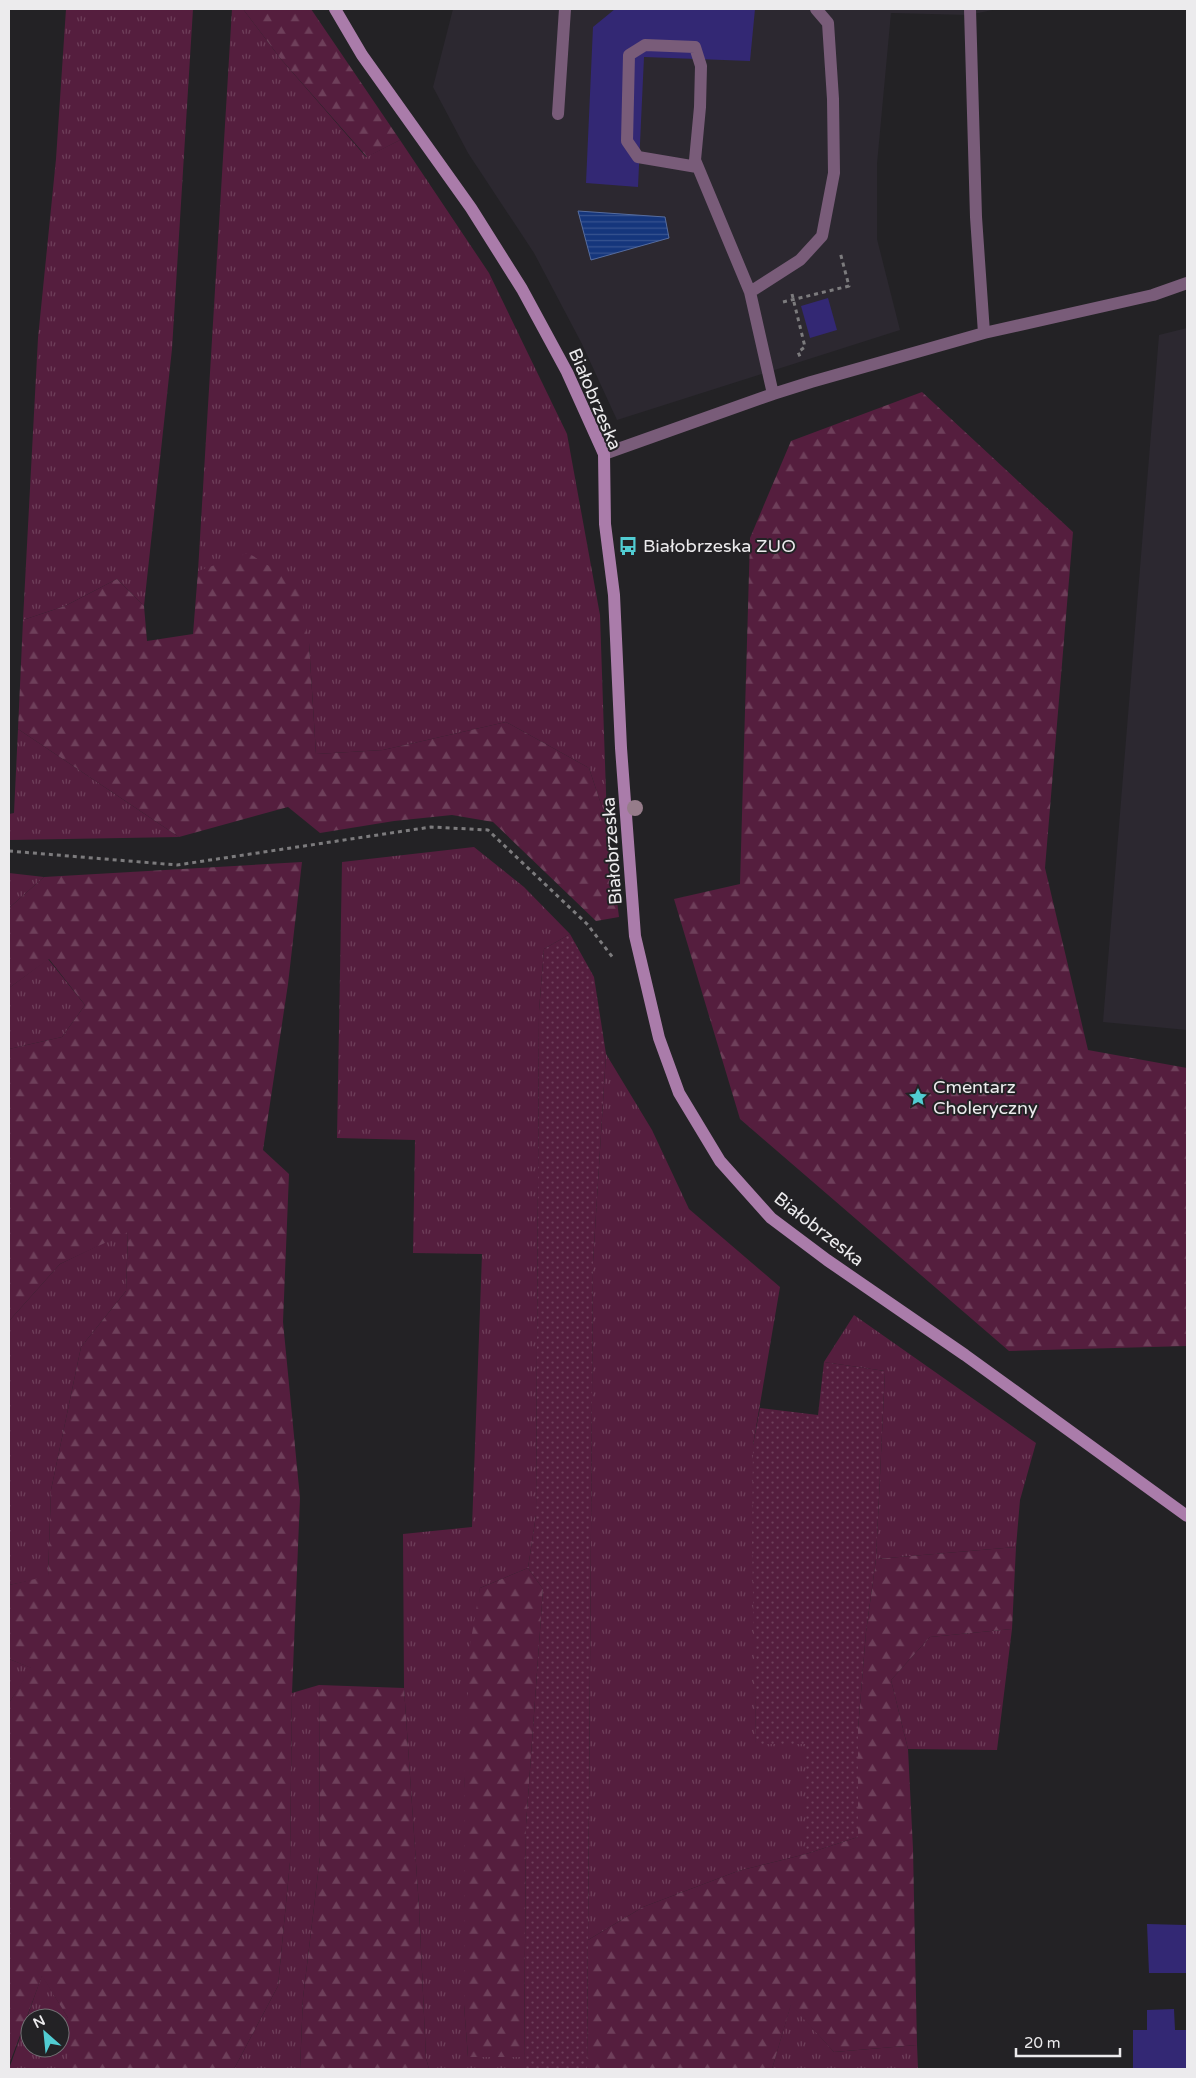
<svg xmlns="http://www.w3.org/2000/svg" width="1196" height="2078" viewBox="0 0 1196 2078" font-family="'Varela Round',sans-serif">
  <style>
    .built { fill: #2c2830 }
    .grass { fill: url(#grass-tufts); fill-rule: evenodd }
    .forest { fill: url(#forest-firs) }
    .garden { fill: url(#garden-dots) }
    .water { fill: url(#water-rules); stroke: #566c9e }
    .building { fill: #332874 }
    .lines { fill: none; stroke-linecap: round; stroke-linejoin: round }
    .path { stroke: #7c7b7d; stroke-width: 3; stroke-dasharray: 4 4; stroke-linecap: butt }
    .lane { stroke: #795c79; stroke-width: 12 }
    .secondary { stroke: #aa7caa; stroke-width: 12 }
    .tree { fill: #967c8a }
    .labels { text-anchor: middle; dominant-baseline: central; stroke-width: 4; stroke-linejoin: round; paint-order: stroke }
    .street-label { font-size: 18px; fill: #ecebed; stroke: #232225 }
    .poi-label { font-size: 18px; fill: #ecebed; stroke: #232225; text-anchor: start }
  </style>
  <defs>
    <pattern id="grass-tufts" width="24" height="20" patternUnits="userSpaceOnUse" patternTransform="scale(1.25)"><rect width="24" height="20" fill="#551e3e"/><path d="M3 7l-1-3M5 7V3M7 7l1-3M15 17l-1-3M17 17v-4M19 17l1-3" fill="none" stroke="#6e3f5a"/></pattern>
    <pattern id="forest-firs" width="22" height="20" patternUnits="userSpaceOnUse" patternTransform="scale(1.25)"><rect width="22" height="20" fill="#551e3e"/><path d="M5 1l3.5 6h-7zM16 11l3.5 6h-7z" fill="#6e3f5a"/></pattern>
    <pattern id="garden-dots" width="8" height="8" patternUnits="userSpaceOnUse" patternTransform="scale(1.25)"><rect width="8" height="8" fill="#551e3e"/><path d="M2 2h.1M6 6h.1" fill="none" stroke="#6e3f5a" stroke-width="1.8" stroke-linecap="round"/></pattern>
    <pattern id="water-rules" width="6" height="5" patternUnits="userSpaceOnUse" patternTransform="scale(1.25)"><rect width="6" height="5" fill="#15367c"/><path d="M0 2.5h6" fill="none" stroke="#37538f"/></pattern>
  </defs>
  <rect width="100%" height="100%" fill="#232225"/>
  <path class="built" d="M453,9H997L969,15L891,13L877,164V239L900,330L617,420L582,344L534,253L468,153L433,87Z
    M1187,328V1030L1103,1022L1159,335Z"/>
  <path class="grass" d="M66,9H193L172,349L144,606L117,579L65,606L23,620L38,338L56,159Z
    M232,9H243L280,58L366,157L400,140L489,273L567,434L600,615L607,822L589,768L506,722L383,750L316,754L309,643L198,571Z
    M18,729L179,837L9,840V814L14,813Z
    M474,847L524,887L570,934L544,949L539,1011L536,1515L528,1568L480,1588L464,1789V2005L468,2057H524V2069H429L426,2058L419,1907L404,1688L403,1534L472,1527L482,1254L413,1253L415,1140L337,1138L342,862Z
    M9,873L44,877L9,908Z
    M48,959L85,1005L62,1037L9,1049V988Z
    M606,1054L652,1130L689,1209L780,1287L753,1445L756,1744L806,1743V1854L738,1871L643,1907L588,1940L593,1262Z
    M128,1231L126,1291L81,1347L51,1490L48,1577L9,1585V1321L60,1264Z
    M854,1315L1036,1443L1020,1500L1016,1547L876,1559L885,1371L824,1362Z
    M1012,1629L997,1750L908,1749L891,1680L930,1637Z
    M9,1659L32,1668L9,1703Z
    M319,1685L320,1857L303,1998L300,2069H234L278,1986L290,1862L292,1693Z
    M42,1975L68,2018V2069H9ZM30,2018H60V2048H30Z
    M791,2004L834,2052L917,2045L918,2069H772Z"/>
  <path class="forest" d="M243,9H311L400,140L367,157L280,58Z
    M922,392L1073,532L1045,868L1088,1050L1187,1068V1346L1009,1351L740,1119L674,899L740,884L750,538L791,441Z
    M248,553L299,584L309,643L316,754L383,750L506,722L589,768L607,822L619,917L596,921L493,822L452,815L394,821L320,833L288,807L179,837L18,729L23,620L65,606L117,579L144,606L147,641L193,634L198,571Z
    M302,862L288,984L263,1150L289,1174L283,1322L300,1498L292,1693L290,1862L278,1986L234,2069H68V2018L42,1976L9,2065V1703L31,1668L9,1659V1585L48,1576L51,1490L81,1347L126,1291L128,1232L60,1264L9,1321V1049L62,1037L85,1005L49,959L9,988V908L44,877Z
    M1016,1547L1012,1629L930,1637L891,1680L908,1749L913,1849L917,2045L834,2052L791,2005L772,2069H587L588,1940L643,1907L738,1871L806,1854L858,1837V1729L866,1632L876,1559Z
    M528,1568L543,1589L526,1825L524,2057H468L464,2005V1789L470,1645L480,1588Z
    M319,1685L404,1688L419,1907L426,2058L429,2069H300L303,1998L320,1857Z"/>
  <path class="garden" d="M570,934L594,977L606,1054L593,1262L587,2069H524L526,1825L543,1589L528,1568L536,1515L539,1011L544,949Z
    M824,1362L885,1371L876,1559L866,1632L858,1729V1837L806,1854V1744H756L752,1544L753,1445L760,1408L818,1415Z"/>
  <path class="water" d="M578,211L665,217L669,238L591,260Z"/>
  <path class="building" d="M615,9H755L750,61L644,57L638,187L586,183L593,27Z
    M828,298L837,330L810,338L801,306Z
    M1147,1924L1186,1925L1187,1973H1149Z
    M1174,2009L1175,2030H1187V2069H1133V2030H1147V2010Z"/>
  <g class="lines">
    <path class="path" d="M792,294L805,347L798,352L801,359
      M783,302L849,286L840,252
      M9,851L177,865L431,827L488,830L587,924L614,959"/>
    <path class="lane" d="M970,9L976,217L984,333
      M558,114L565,9
      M697,167L638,157L627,141L629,55L645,45L695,47L701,66L700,107L695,160L750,292
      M773,394L750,292L800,260L822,236L834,173L833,99L828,23L816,9
      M604,454L773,394L811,382L984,333L1153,295L1187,283"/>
    <path class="secondary" d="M335,9L362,55L471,208L522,289L567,372L604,454L605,524L614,595L621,748L635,936L659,1038L679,1093L720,1161L771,1218L827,1260L965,1355L1187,1516"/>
  </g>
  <circle class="tree" cx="635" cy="808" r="8"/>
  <defs>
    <g id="bus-bare" transform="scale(1.5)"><path d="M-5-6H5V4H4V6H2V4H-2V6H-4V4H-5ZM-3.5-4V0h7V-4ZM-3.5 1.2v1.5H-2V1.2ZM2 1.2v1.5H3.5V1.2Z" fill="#51ccd2" stroke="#232225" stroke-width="2.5" paint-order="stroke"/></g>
    <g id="sight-bare" transform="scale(1.5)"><path d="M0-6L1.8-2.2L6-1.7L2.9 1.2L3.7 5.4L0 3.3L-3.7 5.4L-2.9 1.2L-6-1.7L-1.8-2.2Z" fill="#51ccd2" stroke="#232225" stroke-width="2.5" paint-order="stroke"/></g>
  </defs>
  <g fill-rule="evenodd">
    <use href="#bus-bare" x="628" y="546"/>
    <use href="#sight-bare" x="918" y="1097"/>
  </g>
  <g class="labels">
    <g class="street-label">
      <text transform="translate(595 399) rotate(67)">Białobrzeska</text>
      <text transform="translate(612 851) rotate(-94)">Białobrzeska</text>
      <text transform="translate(819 1229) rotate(38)">Białobrzeska</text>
    </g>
    <g class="poi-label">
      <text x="643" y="546">Białobrzeska ZUO</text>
      <text x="933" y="1087">Cmentarz<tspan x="933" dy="21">Choleryczny</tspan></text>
    </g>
  </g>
  <rect width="1196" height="2078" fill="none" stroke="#ecebed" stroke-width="20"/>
  <g transform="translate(45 2033) rotate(333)"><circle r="24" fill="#232225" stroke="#737275"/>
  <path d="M0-4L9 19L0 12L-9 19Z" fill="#51ccd2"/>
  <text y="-8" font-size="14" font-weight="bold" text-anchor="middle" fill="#ecebed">N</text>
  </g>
  <path d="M1016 2048v8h104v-8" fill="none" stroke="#ecebed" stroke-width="2.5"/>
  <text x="1024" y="2048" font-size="15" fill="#ecebed" stroke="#232225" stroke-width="4" paint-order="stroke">20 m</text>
</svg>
